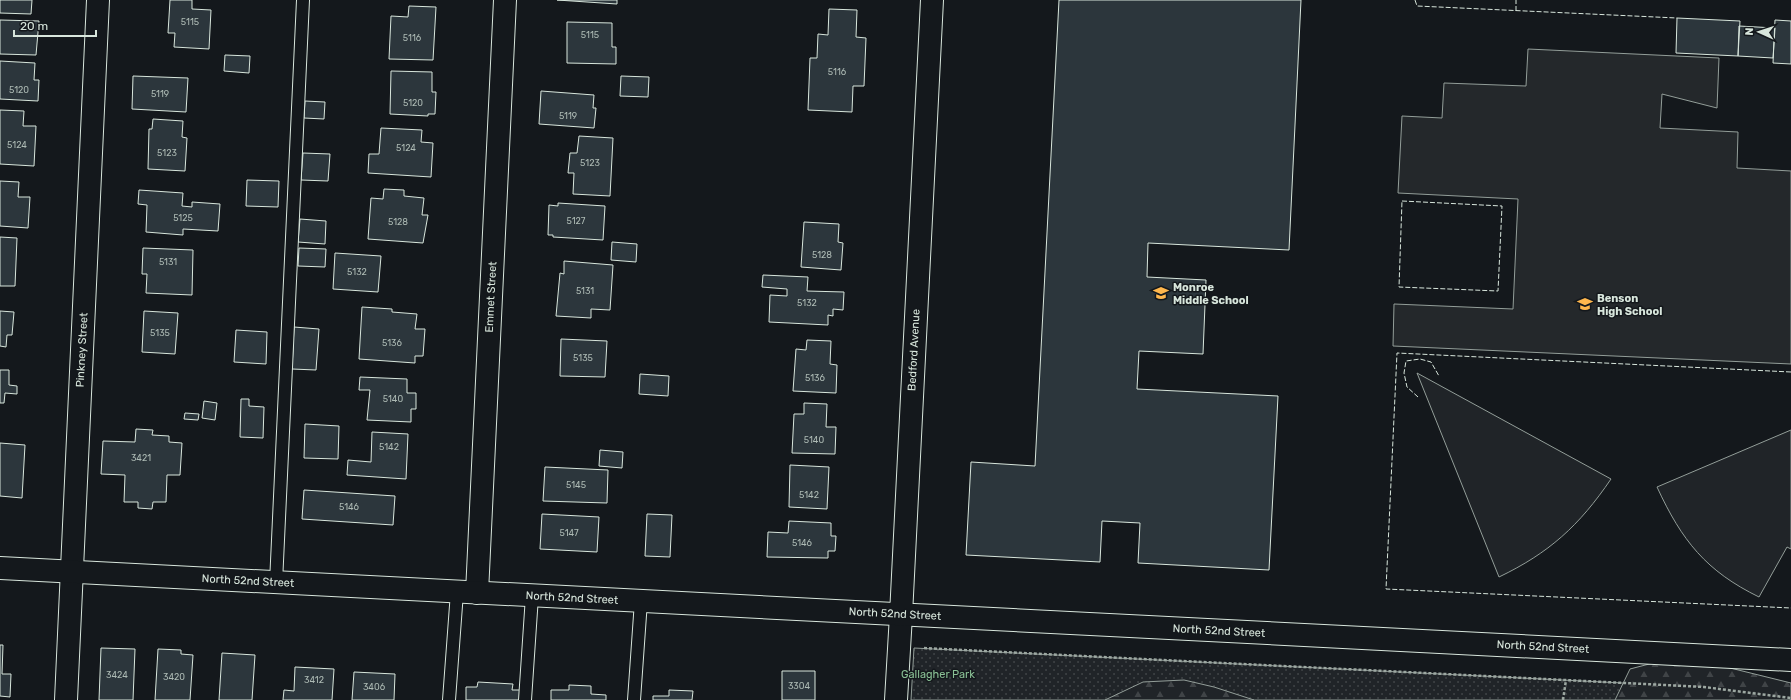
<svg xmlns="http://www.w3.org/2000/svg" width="1791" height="700" viewBox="0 0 1791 700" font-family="Rubik,sans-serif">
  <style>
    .grass { fill: url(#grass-dots); stroke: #939e99 }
    .forest { fill: url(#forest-firs); stroke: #939e99 }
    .garden { fill: #202428; stroke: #939e99 }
    .parking { fill: #24282b; stroke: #939e99 }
    .building { fill: #2c363c; stroke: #d8e6dc }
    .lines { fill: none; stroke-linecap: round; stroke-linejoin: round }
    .lane-casing { stroke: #d8e6dc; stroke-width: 14 }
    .street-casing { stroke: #d8e6dc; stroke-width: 24 }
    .secondary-casing { stroke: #d8e6dc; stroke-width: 24 }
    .path { stroke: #9da8a2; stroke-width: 2.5; stroke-dasharray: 3 2; stroke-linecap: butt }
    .lane { stroke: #14181c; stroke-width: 12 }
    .street { stroke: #14181c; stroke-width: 22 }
    .secondary { stroke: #14181c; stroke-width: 22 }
    .fence { stroke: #d8e6dc; stroke-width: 1; stroke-dasharray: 5 2; stroke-linecap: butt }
    .labels { text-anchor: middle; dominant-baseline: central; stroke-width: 3; stroke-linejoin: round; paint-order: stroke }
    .number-label { font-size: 9px; fill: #adbab4 }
    .poi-label { font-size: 11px; font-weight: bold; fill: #d8e6dc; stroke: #14181c; text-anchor: start }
    .street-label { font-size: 11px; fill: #d8e6dc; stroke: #14181c }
    .park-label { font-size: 11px; fill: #8ac095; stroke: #14181c }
  </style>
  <defs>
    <pattern id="grass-dots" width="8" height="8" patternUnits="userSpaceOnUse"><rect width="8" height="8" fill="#202428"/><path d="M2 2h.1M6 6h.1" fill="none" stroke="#404447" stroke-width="1.8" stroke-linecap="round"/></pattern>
    <pattern id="forest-firs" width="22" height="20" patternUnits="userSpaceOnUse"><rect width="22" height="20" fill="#202428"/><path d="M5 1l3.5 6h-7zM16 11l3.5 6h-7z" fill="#404447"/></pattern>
  </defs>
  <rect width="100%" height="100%" fill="#14181c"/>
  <path class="grass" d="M914,648L1704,687L1791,698V700H911Z"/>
  <path class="forest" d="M1653,663L1718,665L1791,683V700H1615L1630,669Z
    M1184,680L1214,687L1254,700H1105L1143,682Z"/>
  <path class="garden" d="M1417,373L1611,479C1579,526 1549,553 1499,577Z
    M1791,430V549L1787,547L1759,597C1706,571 1682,541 1657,487Z"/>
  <path class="parking" d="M1528,49L1719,58L1717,108L1662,94L1660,128L1738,132L1737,168L1791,171V364L1393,346L1394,304L1513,309L1518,199L1398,193L1402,116L1442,118L1444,83L1526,86Z"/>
  <path class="building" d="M0,0H32L31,14L0,13Z
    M170,0H192V9L211,10L209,49L174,47L175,33H168Z
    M557,0H617V4Z
    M1059,0H1301L1289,250L1148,243L1147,277L1206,280L1203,354L1139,351L1137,389L1278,396L1269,570L1138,563L1140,523L1102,521L1100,562L966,555L971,462L1035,466Z
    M409,6L436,7L433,60L389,59L391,16L408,17Z
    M829,9L857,10L856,37L866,38L864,86H853L852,112L808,110L810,58H817L818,34L828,35Z
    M1677,18L1740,21L1738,56L1676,53Z
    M0,20L39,21L36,55L0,54Z
    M1775,20L1791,21V64L1773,63Z
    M567,22L612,23V47H616V64L567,63Z
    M1739,26L1775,28L1773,58L1738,56Z
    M225,55L250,56L249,73L224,71Z
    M0,61L35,63L34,80H39L38,101L0,99Z
    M391,71L432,72V92H436L435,114H428V116L390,114Z
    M133,76L188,78L186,112L132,109Z
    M621,76L649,77L648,97L620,96Z
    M541,91L594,95L593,108H596L594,128L539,124Z
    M305,101L325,102L324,119L304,118Z
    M0,110L24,111L23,126H36L34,166L0,164Z
    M153,119L183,121L182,137L187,138L185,171L148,169L149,129H152Z
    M381,128L422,130L421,142L433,143L431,177L368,173L369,154H379Z
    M579,136L613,138L610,196L573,194L574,173H568L570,153H577Z
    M303,153L330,154L328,181L301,180Z
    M247,180L279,181L278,207L246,206Z
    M0,181L19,182L18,197H30L28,228L0,226Z
    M384,189L404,190V196L424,198L422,215H428L423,243L368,239L371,198L383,199Z
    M139,190L183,193L182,206L192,207V202L220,204L218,231L183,229V235L146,232L147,205L138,204Z
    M558,203L605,206L603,240L553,237V235H548L549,205L558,206Z
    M300,219L326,221L325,244L298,242Z
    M804,222L839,224L838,242L843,243L841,270L801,267Z
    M0,237L17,238L15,286H0Z
    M612,242L637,244L636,262L611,260Z
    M143,248L193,250L192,295L146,293L147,274H142Z
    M299,248L326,249L325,267L298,266Z
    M335,253L381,256L378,292L333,289Z
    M564,261L613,265L610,310L591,309V318L556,316L560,273L564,274Z
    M763,275L808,277L807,291L844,292L843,310L833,309V316L828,315V325L769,322L770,295L787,296V289L762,287Z
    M362,307L392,309V312L417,314L415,329H425L423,356H415V363L359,359Z
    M0,311L14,312L12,335H7L6,347L0,346Z
    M144,311L178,313L175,354L142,352Z
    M294,327L319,329L316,370L292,369Z
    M236,330L267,332L266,364L234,362Z
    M561,339L607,341L605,377L560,376Z
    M807,340L831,341L830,364L837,365L836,393L793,391L796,349L806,350Z
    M0,370H9V385L17,386V394L5,393L4,403H0Z
    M640,374L669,376L668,396L639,394Z
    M360,377L407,379V393H416V409H411V422L367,420L370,390H359Z
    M241,399H249V406L264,407L263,438L240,437Z
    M204,401L217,403L215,420L202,418Z
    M804,403L827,404L826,427H836L835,454L792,453L794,414H804Z
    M185,413L199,414L198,420L184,419Z
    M305,424L339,426L338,459L304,458Z
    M136,429L153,430L152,435L169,436V442L182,443L180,475H167L166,502H153L152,509L138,508V502H124L125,475L101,474L103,441L135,442Z
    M372,432L408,434L406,479L347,475L348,460L371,462Z
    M0,443L25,445L22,498L0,496Z
    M600,450L623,452L622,468L599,466Z
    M790,465L829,467L827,509L789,507Z
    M545,467L608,470L607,503L543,501Z
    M304,490L395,496L393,525L302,519Z
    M542,514L599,517L597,552L540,549Z
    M647,514L672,515L670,557L645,556Z
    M789,521L831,523V536H836L835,551H828V558L767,557L768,532L788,533Z
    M0,645H3L2,674H11L10,697L0,696Z
    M101,648L135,649L133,700H99Z
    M158,649L181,650V654L193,655L190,700H155Z
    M222,653L255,655L252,700H219Z
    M295,667L334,669L332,700H283L284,690L294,691Z
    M782,671H815V700H782Z
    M354,672L395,674L394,700H352Z
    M478,682L513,684L512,690H520V700H466V687H477Z
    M569,685L591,686V694L606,695V700H551V690H569Z
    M669,690L693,691L692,700H653V696H669Z"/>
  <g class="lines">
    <g class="lane-casing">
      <path id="lane" d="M276,583L303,0
        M449,700L457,592
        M525,700L532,596
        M634,700L641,601"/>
    </g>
    <g class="street-casing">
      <path id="street" d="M477,593L505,0
        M66,700L98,0
        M896,700L901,615"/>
    </g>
    <g class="secondary-casing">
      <path id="secondary" d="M0,568L1791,660
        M901,615L932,0"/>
    </g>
    <path class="path" d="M924,648L1704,687L1791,698
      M1563,700L1566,680"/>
    <use href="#lane" class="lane"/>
    <use href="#street" class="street"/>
    <use href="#secondary" class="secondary"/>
    <path class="fence" d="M1415,0L1417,6L1677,18
      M1516,11V0
      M1402,201L1502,206L1498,291L1399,287Z
      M1791,372L1397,353L1386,589L1791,608
      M1418,397L1407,387L1404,373L1406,361L1420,359L1431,362L1439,376"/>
  </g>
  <defs>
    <g id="school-bare" transform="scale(1.2)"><path d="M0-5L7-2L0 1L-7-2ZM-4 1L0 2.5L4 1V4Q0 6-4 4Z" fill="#ffb74d" stroke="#14181c" stroke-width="2.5" paint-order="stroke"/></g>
  </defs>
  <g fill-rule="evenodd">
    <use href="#school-bare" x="1161" y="293"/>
    <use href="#school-bare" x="1585" y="304"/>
  </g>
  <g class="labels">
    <g class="number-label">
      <text x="190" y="22">5115</text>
      <text x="590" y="35">5115</text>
      <text x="412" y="38">5116</text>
      <text x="837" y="72">5116</text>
      <text x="19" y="90">5120</text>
      <text x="160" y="94">5119</text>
      <text x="413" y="103">5120</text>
      <text x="568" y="116">5119</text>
      <text x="17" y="145">5124</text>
      <text x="406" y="148">5124</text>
      <text x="167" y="153">5123</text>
      <text x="590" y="163">5123</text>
      <text x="183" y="218">5125</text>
      <text x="576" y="221">5127</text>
      <text x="398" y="222">5128</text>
      <text x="822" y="255">5128</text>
      <text x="168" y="262">5131</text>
      <text x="357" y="272">5132</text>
      <text x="585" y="291">5131</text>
      <text x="807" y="303">5132</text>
      <text x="160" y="333">5135</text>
      <text x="392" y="343">5136</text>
      <text x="583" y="358">5135</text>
      <text x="815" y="378">5136</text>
      <text x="393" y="399">5140</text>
      <text x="814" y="440">5140</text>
      <text x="389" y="447">5142</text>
      <text x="141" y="458">3421</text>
      <text x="576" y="485">5145</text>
      <text x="809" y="495">5142</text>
      <text x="349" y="507">5146</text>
      <text x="569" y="533">5147</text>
      <text x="802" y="543">5146</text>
      <text x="117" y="675">3424</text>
      <text x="174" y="677">3420</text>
      <text x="314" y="680">3412</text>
      <text x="799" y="686">3304</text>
      <text x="374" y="687">3406</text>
    </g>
    <g class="poi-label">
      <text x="1173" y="287">Monroe<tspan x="1173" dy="13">Middle School</tspan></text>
      <text x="1597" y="298">Benson<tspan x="1597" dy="13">High School</tspan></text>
    </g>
    <g class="street-label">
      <text transform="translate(491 297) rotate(-87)">Emmet Street</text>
      <text transform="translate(82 350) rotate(-87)">Pinkney Street</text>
      <text transform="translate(914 350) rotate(-87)">Bedford Avenue</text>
      <text transform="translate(248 581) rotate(3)">North 52nd Street</text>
      <text transform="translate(572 598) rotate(3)">North 52nd Street</text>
      <text transform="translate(895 614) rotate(3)">North 52nd Street</text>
      <text transform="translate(1219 631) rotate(3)">North 52nd Street</text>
      <text transform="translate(1543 647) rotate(3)">North 52nd Street</text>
    </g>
    <g class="park-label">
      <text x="938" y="674">Gallagher Park</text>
    </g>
  </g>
  <g transform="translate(1759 32) rotate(273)" stroke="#14181c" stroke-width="3" paint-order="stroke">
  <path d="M0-3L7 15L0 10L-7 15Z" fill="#d8e6dc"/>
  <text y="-6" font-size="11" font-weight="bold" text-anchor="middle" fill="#d8e6dc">N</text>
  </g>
  <path d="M14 30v6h82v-6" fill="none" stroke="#d8e6dc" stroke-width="2"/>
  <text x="20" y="30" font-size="12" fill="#d8e6dc" stroke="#14181c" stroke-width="3" paint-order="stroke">20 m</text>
</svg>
